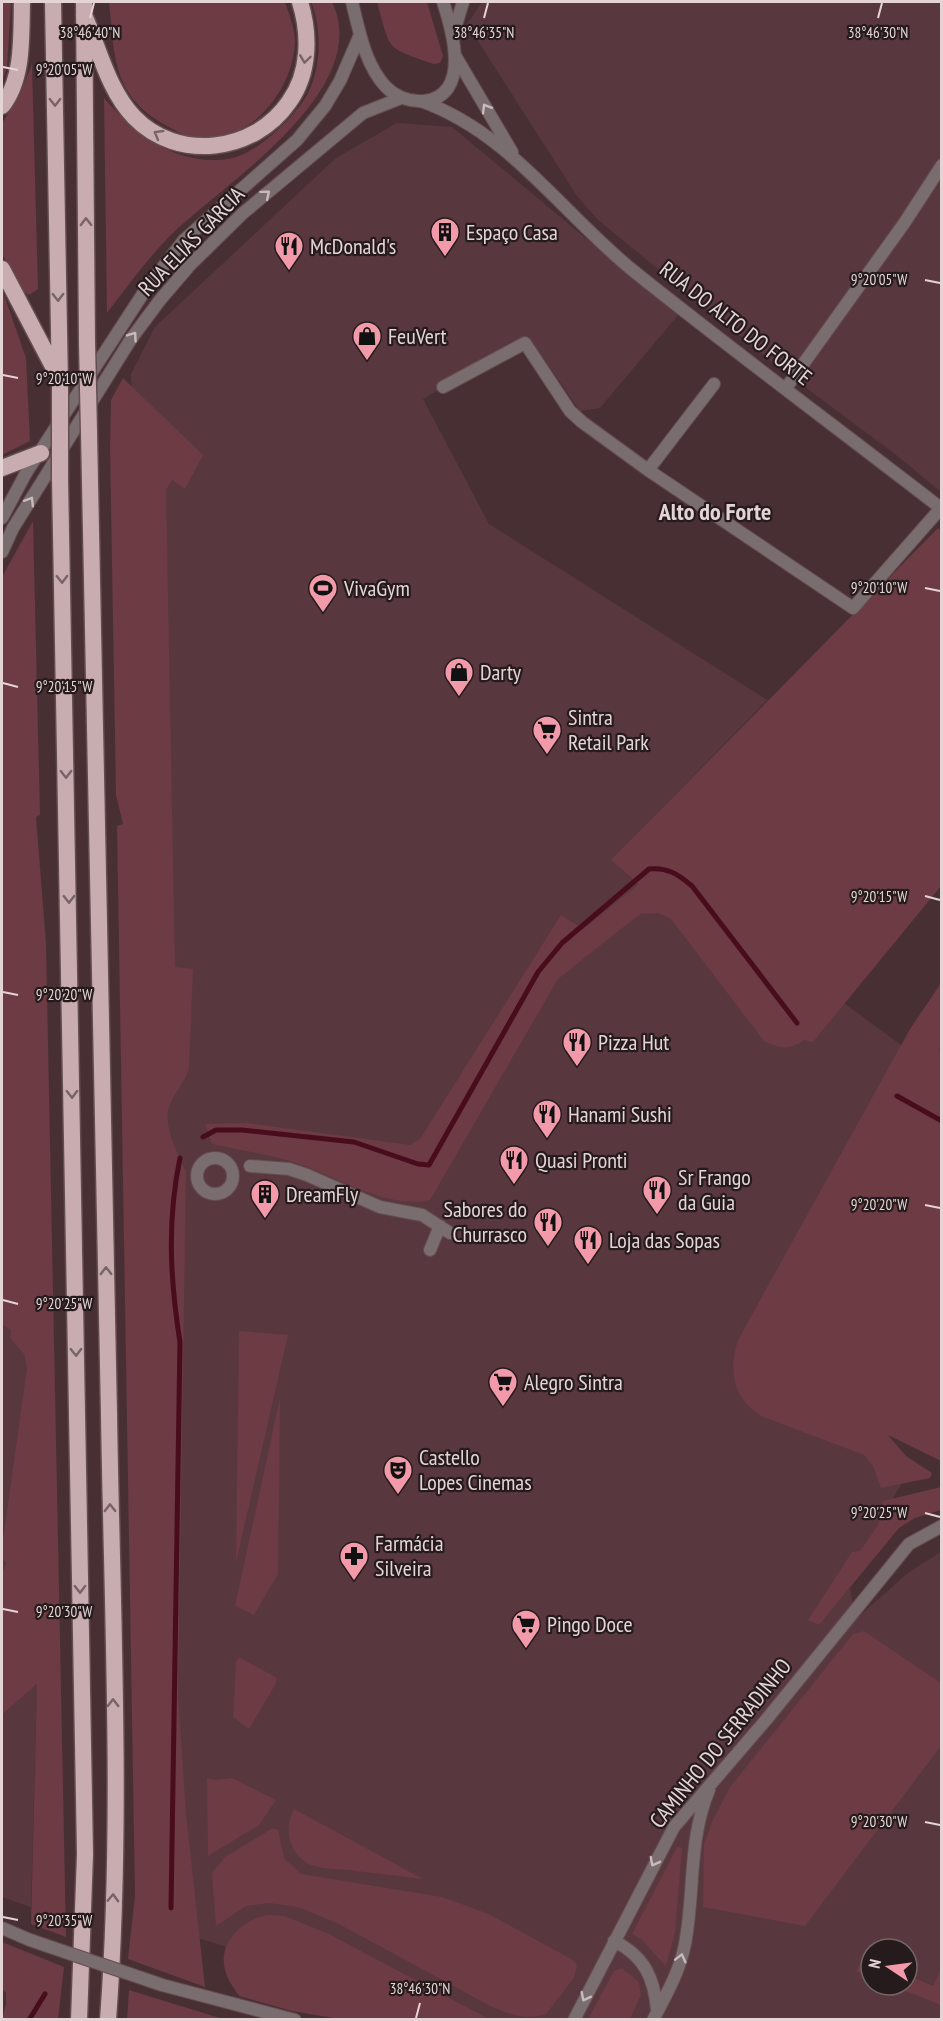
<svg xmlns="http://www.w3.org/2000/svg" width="943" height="2021" viewBox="0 0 943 2021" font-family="'PT Sans Narrow',sans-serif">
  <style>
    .built { fill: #58383e; fill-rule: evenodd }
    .green { fill: #6c3b44 }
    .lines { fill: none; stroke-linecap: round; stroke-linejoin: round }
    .stream { stroke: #480c1d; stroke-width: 5 }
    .minor-casing { stroke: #644d50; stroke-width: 14 }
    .tertiary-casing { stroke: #644d50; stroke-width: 14 }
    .trunk-casing { stroke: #644d50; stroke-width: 19 }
    .minor { stroke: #7a6d6f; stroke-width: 12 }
    .tertiary { stroke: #7a6d6f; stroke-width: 12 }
    .trunk { stroke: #c9acb0; stroke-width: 16 }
    .tertiary-bridge-casing { stroke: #644d50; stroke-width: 14; stroke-linecap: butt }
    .trunk-bridge-casing { stroke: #644d50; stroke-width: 19; stroke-linecap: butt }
    .tertiary-bridge { stroke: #7a6d6f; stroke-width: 12 }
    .trunk-bridge { stroke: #c9acb0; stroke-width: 16 }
    .oneway { stroke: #786466 }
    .oneway2 { stroke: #cababc }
    .ticks { fill: none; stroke: #e4d4d6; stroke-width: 2 }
    .labels { text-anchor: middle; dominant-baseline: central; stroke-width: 4.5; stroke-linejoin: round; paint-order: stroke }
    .poi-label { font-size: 22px; fill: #e4d4d6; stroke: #261b1c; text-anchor: start }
    .street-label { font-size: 22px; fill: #e4d4d6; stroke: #261b1c }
    .neighbourhood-label { font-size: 24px; font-weight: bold; fill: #e4d4d6; stroke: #261b1c }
    .ticks-label { font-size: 15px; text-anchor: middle; fill: #e4d4d6; stroke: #261b1c; stroke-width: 4.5; stroke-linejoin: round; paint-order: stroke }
  </style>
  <rect width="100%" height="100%" fill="#482f33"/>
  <path class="built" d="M482,2H941V492L895,454L778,367L598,220L577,196L467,24Z
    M397,123L452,127L678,315L600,408L580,411L528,336L423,399L489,524L767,700L627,844L927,1064L763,1362L907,1474L848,1578L856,1619L909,1572L941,1552L942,1969L933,1986L941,1991V2019H450L192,1936L154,1705L131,374L155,327L336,158ZM871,1949H907V1985H871Z
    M2,1129L44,1521L2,1586Z
    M37,1684L31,1907L2,1897V1715Z"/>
  <path class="green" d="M2,2H11L7,67L2,83Z
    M109,2H285C289,14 295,29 295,42C293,92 247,148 193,137C182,135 170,128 160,122C143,112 128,97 121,78C112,55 112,27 109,2Z
    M311,2H332C374,89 227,182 174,232C149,256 128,286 107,313L104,98C128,126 156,150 193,158C206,161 227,161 239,156C262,148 299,113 309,91C321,65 322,28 311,2Z
    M377,2H427L443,56L440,63L434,64C384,47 391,51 377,2Z
    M32,64L38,289L29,295L24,292L2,254V123L19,97Z
    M2,289L26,358L30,441L2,455Z
    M123,378L203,455L185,489L172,480L166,490L175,967L193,969L189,1068C185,1083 174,1093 169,1107C163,1127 178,1154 186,1172L178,1695L186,1814L205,1987L128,1959L135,1896L117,826L123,824L116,795L110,447L111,400Z
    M33,521L40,815L36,817L46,943L66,1937L31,1924L37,1684L2,1715V1573L7,1563L2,1559V1547L27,1368L24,1354L10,1338L11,1330L2,1324V577Z
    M938,528L941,531V886L813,1042L804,1040C790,1051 778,1048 764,1041L671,919L658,913L640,914L558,979L430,1200C385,1210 336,1175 293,1162C267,1154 239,1150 212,1144L205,1124L247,1123L410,1145L420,1139L561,915L583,929L639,884L611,860Z
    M941,983L942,1046L939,1050L942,1052L941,1461L888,1435L906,1456L932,1473L930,1478L881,1488L873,1466L864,1455L761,1416C733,1398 728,1371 738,1340L910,1029Z
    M239,1331L288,1335L236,1562Z
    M280,1398L278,1574L254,1615L235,1606Z
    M941,1487V1510L915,1518L899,1528L819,1625L808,1620L852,1552L860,1551L878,1525L883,1501Z
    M864,1631L941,1683V1746L805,1926L703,1907L704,1844L712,1822L730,1787L853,1634Z
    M239,1657L277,1678L275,1685L249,1729L233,1717L236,1662Z
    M207,1778L214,1780L232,1778L276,1800L259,1825L208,1856Z
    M294,1809L423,1879C398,1876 373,1873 348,1870C336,1869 322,1869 311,1865C289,1856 283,1828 294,1809Z
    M273,1828L278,1830L284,1858L301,1874L442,1897L489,1914L573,1960L577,1965L574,1978L546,2014C525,2021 509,2014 490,2006L337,1923L298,1907L269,1903L246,1906L216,1926L212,1873L225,1857Z
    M677,1847L682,1848L675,1932L666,1966L641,1939L632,1934Z
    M269,1915L284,1916L327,1933L489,2019H339L292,2011L239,1996C235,1990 230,1983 227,1976C214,1945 242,1918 269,1915Z
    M2,1942L64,1967L58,2019H2L6,2004V1993L2,1989Z
    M864,1956L871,1959V1977L856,1971Z
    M622,1968L639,1982L641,1995L630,2019H588L614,1971Z
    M941,1969V2005L891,1985H907V1975L933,1986Z
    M129,1990L223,2019H127Z"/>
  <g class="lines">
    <path class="stream" d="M897,1096L942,1121
      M203,1137L216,1130H242L354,1142L418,1164L429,1165L538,972L562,943L649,869C667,867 678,874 692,886L797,1023
      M171,1908L180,1342C170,1279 167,1221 180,1158
      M29,2020L45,1994"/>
    <g class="minor-casing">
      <path id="minor" d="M456,57L512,152
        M421,101C511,133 563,215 636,273C736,353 840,430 942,509
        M443,387L525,343L570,411L582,422L648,470L853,608L941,508
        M786,388L905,222L942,165
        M648,470L714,384
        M197 1176a18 18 0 1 1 36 0a18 18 0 1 1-36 0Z
        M250,1166L289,1169L307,1175L380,1207L422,1215L450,1233
        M430,1250L440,1226
        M614,1941C644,1956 654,1977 657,2010
        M574,2020L674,1827L766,1720L909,1544L942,1526
        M653,2020C666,1995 680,1971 685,1944C695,1892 688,1840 709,1790"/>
    </g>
    <g class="tertiary-casing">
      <path id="tertiary" d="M352,2C359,30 365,65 386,87C396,97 410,102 424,101C472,96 452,29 443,2
        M454,32L463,2
        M2,518L26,473L146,289L184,240L297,140L325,106L340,81L359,37
        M2,552L13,528L131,339L160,300L190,265L242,214L363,113L401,98
        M2,1928L30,1940
        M162,1985L295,2020"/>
    </g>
    <g class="trunk-casing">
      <path id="trunk" d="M53,2L60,385
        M84,2L87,343
        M84,15C99,48 108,90 134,117C177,162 254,153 289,102C310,73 310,34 300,2
        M2,106C24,79 21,35 22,2
        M2,269L57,374
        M89,433C98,760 104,1087 109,1414C112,1615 123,1819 108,2020
        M2,468L41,453
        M60,478L85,1854L79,2020"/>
    </g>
    <use href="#minor" class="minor"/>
    <use href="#tertiary" class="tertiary"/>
    <use href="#trunk" class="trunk"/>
    <g class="tertiary-bridge-casing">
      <path id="tertiary-bridge" d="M30,1940L162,1985"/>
    </g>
    <g class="trunk-bridge-casing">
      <path id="trunk-bridge" d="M87,343L89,433
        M60,385V478"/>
    </g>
    <use href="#tertiary-bridge" class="tertiary-bridge"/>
    <use href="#trunk-bridge" class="trunk-bridge"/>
  </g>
  <defs><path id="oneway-chevron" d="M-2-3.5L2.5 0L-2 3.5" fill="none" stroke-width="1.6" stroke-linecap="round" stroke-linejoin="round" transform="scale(1.5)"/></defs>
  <g class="oneway">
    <use href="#oneway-chevron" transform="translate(305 59) rotate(98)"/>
    <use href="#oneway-chevron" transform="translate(55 102) rotate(89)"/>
    <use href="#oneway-chevron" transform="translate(158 134) rotate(-150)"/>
    <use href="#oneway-chevron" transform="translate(86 222) rotate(-91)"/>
    <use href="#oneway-chevron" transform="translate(58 297) rotate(89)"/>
    <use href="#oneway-chevron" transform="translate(62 579) rotate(89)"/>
    <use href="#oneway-chevron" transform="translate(66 774) rotate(89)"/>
    <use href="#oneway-chevron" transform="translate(69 899) rotate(89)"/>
    <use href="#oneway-chevron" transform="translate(72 1094) rotate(89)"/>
    <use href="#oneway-chevron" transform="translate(106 1271) rotate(-91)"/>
    <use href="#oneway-chevron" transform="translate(76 1352) rotate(89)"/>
    <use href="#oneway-chevron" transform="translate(110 1508) rotate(-91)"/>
    <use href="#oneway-chevron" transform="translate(80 1589) rotate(89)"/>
    <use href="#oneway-chevron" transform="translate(113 1703) rotate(-90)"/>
    <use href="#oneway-chevron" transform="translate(113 1898) rotate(-88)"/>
  </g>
  <g class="oneway2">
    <use href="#oneway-chevron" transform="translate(486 108) rotate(-121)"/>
    <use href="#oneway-chevron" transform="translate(266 194) rotate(-40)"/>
    <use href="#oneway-chevron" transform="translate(133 336) rotate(-55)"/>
    <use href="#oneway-chevron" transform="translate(30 501) rotate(-58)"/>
    <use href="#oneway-chevron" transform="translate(654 1862) rotate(118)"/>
    <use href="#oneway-chevron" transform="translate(681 1958) rotate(-76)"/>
    <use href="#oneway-chevron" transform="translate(585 1997) rotate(117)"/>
  </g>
  <path class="ticks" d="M90,18L94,3M484,18L488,3M878,18L882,3M3,67L18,70M925,280L940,283M3,375L18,378M925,588L940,591M3,683L18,687M925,896L940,900M3,992L18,995M925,1205L940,1208M3,1300L18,1304M925,1513L940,1517M3,1609L18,1612M925,1822L940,1825M3,1917L18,1920M416,2018L420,2003"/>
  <defs>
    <g id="building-pin" transform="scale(1.5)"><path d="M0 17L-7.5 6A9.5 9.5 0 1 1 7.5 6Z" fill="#f39aaa" stroke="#261b1c"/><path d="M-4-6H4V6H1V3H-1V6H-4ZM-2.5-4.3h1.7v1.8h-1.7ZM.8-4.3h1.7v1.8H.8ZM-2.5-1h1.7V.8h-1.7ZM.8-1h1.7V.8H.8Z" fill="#111"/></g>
    <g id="restaurant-pin" transform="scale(1.5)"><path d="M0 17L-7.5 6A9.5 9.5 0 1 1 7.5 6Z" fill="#f39aaa" stroke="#261b1c"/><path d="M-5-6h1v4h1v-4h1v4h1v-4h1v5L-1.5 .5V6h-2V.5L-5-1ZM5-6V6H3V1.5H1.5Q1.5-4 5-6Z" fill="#111"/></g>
    <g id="shop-pin" transform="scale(1.5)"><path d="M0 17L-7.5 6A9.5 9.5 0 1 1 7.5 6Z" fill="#f39aaa" stroke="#261b1c"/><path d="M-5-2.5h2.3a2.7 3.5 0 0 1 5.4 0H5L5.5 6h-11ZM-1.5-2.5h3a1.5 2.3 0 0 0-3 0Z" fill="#111"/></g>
    <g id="stadium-pin" transform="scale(1.5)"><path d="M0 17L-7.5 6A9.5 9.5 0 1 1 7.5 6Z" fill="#f39aaa" stroke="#261b1c"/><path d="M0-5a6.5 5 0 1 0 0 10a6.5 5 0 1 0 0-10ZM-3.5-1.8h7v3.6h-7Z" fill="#111"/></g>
    <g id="supermarket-pin" transform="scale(1.5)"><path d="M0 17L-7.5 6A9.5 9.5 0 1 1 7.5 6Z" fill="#f39aaa" stroke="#261b1c"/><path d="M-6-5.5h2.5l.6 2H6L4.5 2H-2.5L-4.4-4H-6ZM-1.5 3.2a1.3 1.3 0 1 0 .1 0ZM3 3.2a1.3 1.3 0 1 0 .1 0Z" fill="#111"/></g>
    <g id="theatre-pin" transform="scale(1.5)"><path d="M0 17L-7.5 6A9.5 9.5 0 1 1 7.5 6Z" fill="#f39aaa" stroke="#261b1c"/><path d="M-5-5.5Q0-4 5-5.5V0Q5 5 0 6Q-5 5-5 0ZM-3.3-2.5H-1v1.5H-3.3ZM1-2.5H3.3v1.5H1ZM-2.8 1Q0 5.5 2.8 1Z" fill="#111"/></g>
    <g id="pharmacy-pin" transform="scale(1.5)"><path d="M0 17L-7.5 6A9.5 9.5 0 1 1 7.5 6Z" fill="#f39aaa" stroke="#261b1c"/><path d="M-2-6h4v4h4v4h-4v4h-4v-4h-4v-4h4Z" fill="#111"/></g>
  </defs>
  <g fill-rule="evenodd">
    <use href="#building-pin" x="445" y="232"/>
    <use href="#restaurant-pin" x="289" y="246"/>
    <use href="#shop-pin" x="367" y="336"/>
    <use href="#stadium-pin" x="323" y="588"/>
    <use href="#shop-pin" x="459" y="672"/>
    <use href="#supermarket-pin" x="547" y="730"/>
    <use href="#restaurant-pin" x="577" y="1042"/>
    <use href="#restaurant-pin" x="547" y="1114"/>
    <use href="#restaurant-pin" x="514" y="1160"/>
    <use href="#restaurant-pin" x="657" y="1190"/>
    <use href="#building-pin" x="265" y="1194"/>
    <use href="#restaurant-pin" x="548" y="1222"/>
    <use href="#restaurant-pin" x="588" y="1240"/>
    <use href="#supermarket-pin" x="503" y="1382"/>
    <use href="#theatre-pin" x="398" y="1470"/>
    <use href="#pharmacy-pin" x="354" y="1556"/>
    <use href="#supermarket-pin" x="526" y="1624"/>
  </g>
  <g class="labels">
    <g class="poi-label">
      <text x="466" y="232">Espaço Casa</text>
      <text x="310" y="246">McDonald's</text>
      <text x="388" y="336">FeuVert</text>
      <text x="344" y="588">VivaGym</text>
      <text x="480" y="672">Darty</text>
      <text x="568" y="717">Sintra<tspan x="568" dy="25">Retail Park</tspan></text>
      <text x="598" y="1042">Pizza Hut</text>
      <text x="568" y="1114">Hanami Sushi</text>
      <text x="535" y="1160">Quasi Pronti</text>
      <text x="678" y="1177">Sr Frango<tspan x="678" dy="25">da Guia</tspan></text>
      <text x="286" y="1194">DreamFly</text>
      <text x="527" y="1209" text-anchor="end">Sabores do<tspan x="527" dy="25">Churrasco</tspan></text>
      <text x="609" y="1240">Loja das Sopas</text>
      <text x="524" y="1382">Alegro Sintra</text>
      <text x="419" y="1457">Castello<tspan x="419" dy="25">Lopes Cinemas</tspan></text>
      <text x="375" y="1543">Farmácia<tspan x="375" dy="25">Silveira</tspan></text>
      <text x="547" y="1624">Pingo Doce</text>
    </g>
    <g class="street-label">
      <text transform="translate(191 241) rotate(-46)">RUA ELIAS GARCIA</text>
      <text transform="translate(736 323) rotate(38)">RUA DO ALTO DO FORTE</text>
      <text transform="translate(720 1743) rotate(-51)">CAMINHO DO SERRADINHO</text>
    </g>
    <g class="neighbourhood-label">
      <text x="715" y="511">Alto do Forte</text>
    </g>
  </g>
  <g class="ticks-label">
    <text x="90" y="38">38°46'40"N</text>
    <text x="484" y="38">38°46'35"N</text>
    <text x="878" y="38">38°46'30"N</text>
    <text x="64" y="75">9°20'05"W</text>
    <text x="879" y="285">9°20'05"W</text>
    <text x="64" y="384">9°20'10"W</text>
    <text x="879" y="593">9°20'10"W</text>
    <text x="64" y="692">9°20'15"W</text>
    <text x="879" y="902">9°20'15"W</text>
    <text x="64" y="1000">9°20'20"W</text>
    <text x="879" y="1210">9°20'20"W</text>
    <text x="64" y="1309">9°20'25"W</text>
    <text x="879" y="1518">9°20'25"W</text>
    <text x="64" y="1617">9°20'30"W</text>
    <text x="879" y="1827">9°20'30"W</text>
    <text x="64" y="1926">9°20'35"W</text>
    <text x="420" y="1994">38°46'30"N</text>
  </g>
  <rect width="943" height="2021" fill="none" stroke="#e4d4d6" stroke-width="6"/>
  <g transform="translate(889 1967) rotate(283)"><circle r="28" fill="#261b1c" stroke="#726566" stroke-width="1.5"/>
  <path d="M0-4.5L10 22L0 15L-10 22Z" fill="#f39aaa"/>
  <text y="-9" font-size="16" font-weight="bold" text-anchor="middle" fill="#e4d4d6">N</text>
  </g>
</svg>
